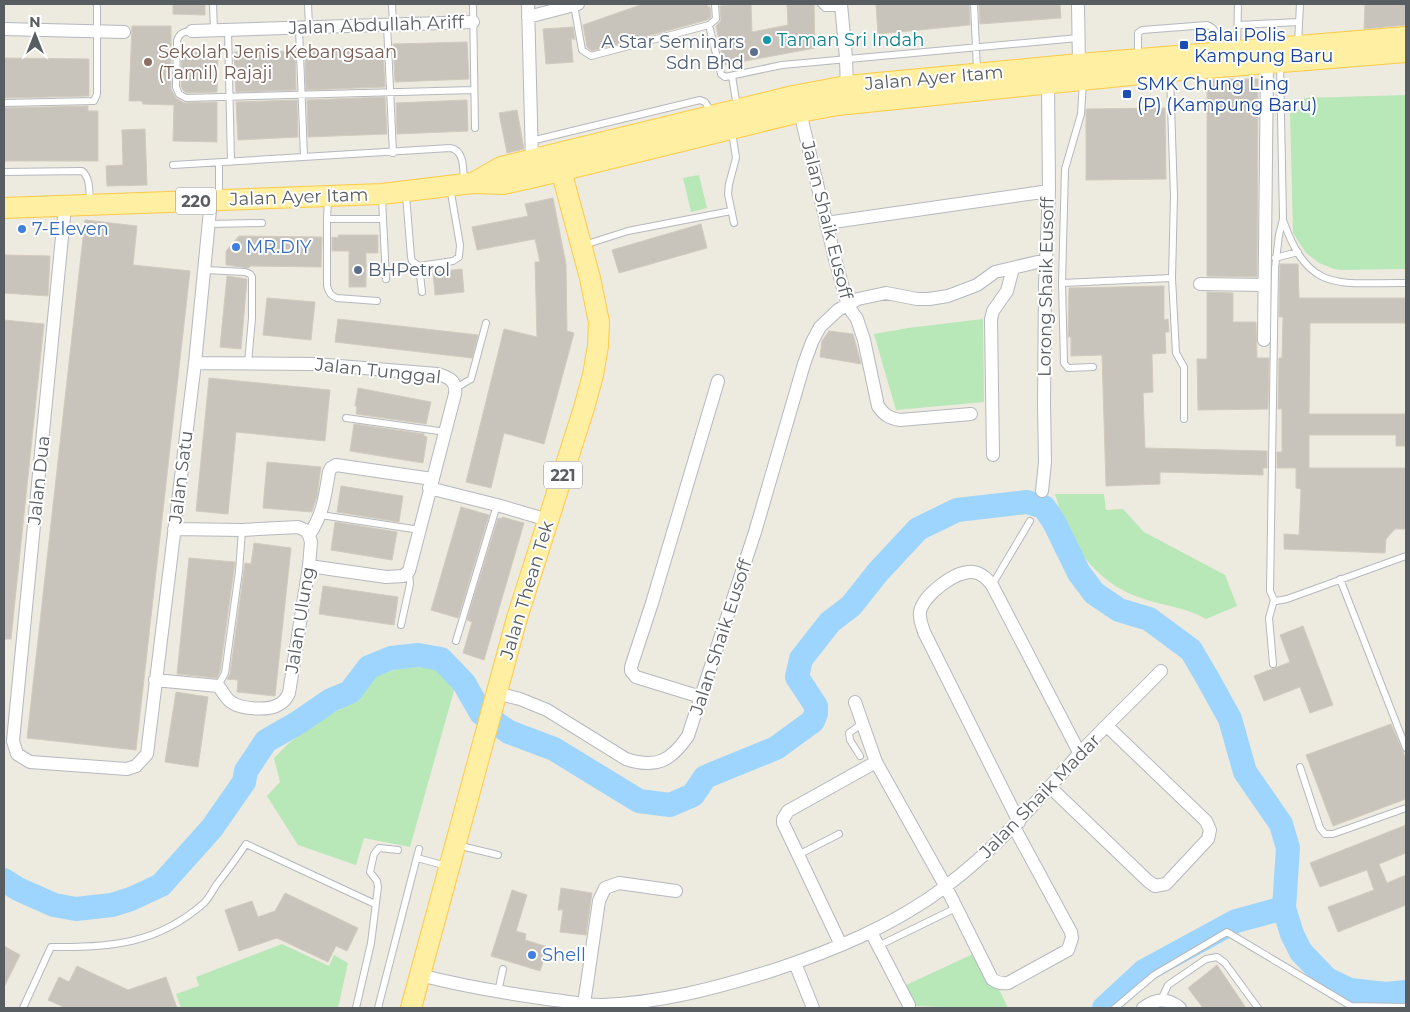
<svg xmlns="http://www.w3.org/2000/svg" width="1410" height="1012" viewBox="0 0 1410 1012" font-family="Montserrat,sans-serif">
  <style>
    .green { fill: #b8e8b8 }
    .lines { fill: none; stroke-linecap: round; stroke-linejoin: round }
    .river { stroke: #9dd5ff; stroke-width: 24 }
    .building { fill: #c8c4bc; stroke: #d2cbbd }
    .service-casing { stroke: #b5b8be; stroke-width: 8 }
    .minor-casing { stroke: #b5b8be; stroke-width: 14 }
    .primary-casing { stroke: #ffca46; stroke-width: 22 }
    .service { stroke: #fff; stroke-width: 6 }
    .minor { stroke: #fff; stroke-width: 12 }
    .primary { stroke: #ffefa2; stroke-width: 20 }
    .culture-dot { fill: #0f9aa8; stroke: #fff; stroke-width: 2 }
    .transit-dot { fill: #1a4fb4; stroke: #fff; stroke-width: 2 }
    .service-dot { fill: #5c6f8a; stroke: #fff; stroke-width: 2 }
    .education-dot { fill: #8d6e63; stroke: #fff; stroke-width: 2 }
    .shop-dot { fill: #3f7fe0; stroke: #fff; stroke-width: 2 }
    .labels { text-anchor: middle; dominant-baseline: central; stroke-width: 4; stroke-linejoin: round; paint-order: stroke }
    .shield { fill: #fff; stroke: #8a8e91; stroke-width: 1 }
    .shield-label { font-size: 16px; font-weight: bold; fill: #585d62 }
    .street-label { font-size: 18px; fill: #585d62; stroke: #fff }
    .transit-label { font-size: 18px; fill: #164399; stroke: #fff; text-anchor: start }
    .culture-label { font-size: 18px; fill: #0d838f; stroke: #fff; text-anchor: start }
    .service-label { font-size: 18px; fill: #4e5e75; stroke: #fff; text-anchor: end }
    .education-label { font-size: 18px; fill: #785e54; stroke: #fff; text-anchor: start }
    .shop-label { font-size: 18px; fill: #366cbe; stroke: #fff; text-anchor: start }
  </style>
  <rect width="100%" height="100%" fill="#edeadf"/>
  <path class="green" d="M1406,95V269L1341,270L1334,269L1319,263L1306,253L1302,247L1293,233L1290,109H1304V98Z
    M699,175L707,208L691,212L683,178Z
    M983,319L984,402L896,410L874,334L908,328Z
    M1055,494H1104L1106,510L1123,509L1144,532L1225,575L1237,606L1206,619C1186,607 1163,606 1141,598C1106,587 1078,556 1064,523C1060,514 1058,503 1055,494Z
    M414,667L437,669L455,687L410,847L364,838L356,865L298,845L267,796L280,782L274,758L289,743L328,715L358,701L373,677L398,669Z
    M282,944L329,966L334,955L348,963L338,1008H181L176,994L199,986L196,977Z
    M973,954L990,983L1000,991L1008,1008H939V1007L915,1006L904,986Z"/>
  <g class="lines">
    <path class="river" d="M4,880L18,889L54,905L76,909L112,905L131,899L161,885L212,828L244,782L246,771L266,741L299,722L331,700L350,692L369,667L391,658L418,655L441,659L464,683L481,713L509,732L554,749L639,801L670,805L693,795L705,777L776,748L813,721L816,713V706L797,677L801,659L830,622L851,606L878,572L918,529L957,510L1027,502L1044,507L1054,522L1079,573L1094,593L1119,610L1149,619L1191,650L1208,679L1230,719L1245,772L1281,824L1288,848L1284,908L1292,934L1301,952L1327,979L1350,990L1386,994L1406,992
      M1104,1008L1144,971L1236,921L1284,908"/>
  </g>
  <path class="building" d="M173,4H205V15L173,14Z
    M643,4H707L708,7H710L711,17L707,20L592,51L587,47L583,25Z
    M728,4H751L752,32L788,25L787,4H814L815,48L724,65L716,26L721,21L720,6L728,5Z
    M876,4H969L970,25L878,34Z
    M979,4H1060L1061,18L980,24Z
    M1365,4H1406V25L1364,29Z
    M132,26H171V89L176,98L184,103L217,102V142L173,141L174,105L143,104L142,101H129Z
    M573,27L575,40L571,38L573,62L546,64L543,29Z
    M467,42L469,79L395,82L393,44Z
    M383,48L385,87L306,90L305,49Z
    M295,51L296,90L236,92L234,52Z
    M182,52H218L217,92L187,93L183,90L181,86Z
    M4,58L89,59V96L4,98Z
    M1218,79H1258L1257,277L1207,276V80Z
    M385,97L387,134L308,137L307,100Z
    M297,100L298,137L238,140L236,102Z
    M467,100L468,131L397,134L396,103Z
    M88,106V111H98V161H4V108Z
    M1165,108L1166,179L1086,180V109Z
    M517,110L524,149L507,153L499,113Z
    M145,129L147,185L107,186L106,166L123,165L122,130Z
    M553,198L566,264L567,331L574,333L544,444L504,433L491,488L466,482L504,329L537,337L535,262H540L535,239L477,250L472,227L528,216L525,204Z
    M85,220L137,226L133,265L190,271L136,750L27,738Z
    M701,224L707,248L619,273L612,250Z
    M338,235H378V253H366V287H349V251H332V237L338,238Z
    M239,236L322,237L321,267L250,266L249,268L226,265V251Z
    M4,255L50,256L48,296L4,293Z
    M1280,264H1298L1299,298H1406V323H1310L1309,414H1406V446H1396V435H1309V468H1406V529H1395L1386,539L1385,553L1284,549V534L1299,535L1301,489L1296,488V468H1277V452H1282V409H1278L1279,358H1282L1283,317H1279Z
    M462,269L464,292L435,295L433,272Z
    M227,276L247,279L241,349L220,347Z
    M1164,286V320L1168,319L1169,332H1165L1166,353L1152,354L1153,392L1143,393L1145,448L1267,451V468H1263V475L1160,472V484L1106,486L1102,355L1071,356V337H1068L1069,288Z
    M1207,292L1233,293V322H1256L1257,358H1269L1268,409L1198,410L1197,359H1207Z
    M267,298L315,302L311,340L263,335Z
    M338,319L478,335L472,358L335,342Z
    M4,320L44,324L11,639H4Z
    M829,331L853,334L861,364L820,357L822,341Z
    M209,378L330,390L325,441L236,432L228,514L196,511Z
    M358,388L431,402L426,424L356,414L357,406H355Z
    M354,424L424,434V436L427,437L423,463L350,451Z
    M267,462L321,467L317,496L312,512L263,508Z
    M341,486L403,496L399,522L337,512Z
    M461,507L489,515L458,618L431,610Z
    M502,517L524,523L484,660L463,653L472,622L467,620L498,518L502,519Z
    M335,522L397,532L392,560L331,550Z
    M254,543L291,548L275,696L237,692L238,680L227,679L230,674L245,563L251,564Z
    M189,558L235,562L220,671L217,678L177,674Z
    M323,586L398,597L394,625L319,614Z
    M1303,626L1333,705L1310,713L1300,687L1264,701L1254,676L1290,662L1280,635Z
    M176,692L208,697L198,767L165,762Z
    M1391,724L1406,759V799L1333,826L1306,755Z
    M1406,825V853L1379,864L1387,883L1406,875V905L1338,932L1328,907L1374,890L1367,870L1320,887L1310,863Z
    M561,888L592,893L586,935L560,932L563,910H558Z
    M512,890L527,895L516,931L526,934L525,940L548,947L540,971L491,956Z
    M285,893L358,928L347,951L336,946L328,962L277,938L239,951L225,910L252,901L258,917L275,911Z
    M4,946L20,955L4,987Z
    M1217,965L1246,1008H1203L1188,988Z
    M77,966L128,990L166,977L177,1008H66L48,1000L59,977L69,982Z"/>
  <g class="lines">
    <g class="service-casing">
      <path id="service" d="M213,4L214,31
        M308,4L309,27
        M392,4L393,25
        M473,4L475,128
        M821,4L825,8H842
        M974,4L977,70
        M574,5L582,50L591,56L709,25L716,19L715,4
        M387,25L393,153
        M709,25L721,74L725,77L782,65L1078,38
        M1238,25L1298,22
        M299,28L304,157
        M192,31C184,31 179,33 177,41L176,87L179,94L186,98L473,90
        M228,31L231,162
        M1298,44L1300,4
        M1237,47L1238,4
        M1138,56V33L1142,30L1207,25C1219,29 1218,40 1219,51
        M732,76L737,107
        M1083,82L1081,114L1065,169L1062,283L1064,363L1068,368L1093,367
        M4,103L94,101L97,94V4
        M732,132L736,158L729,184L728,194L734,223
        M531,141L700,100L705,102L712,113
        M219,163V196
        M173,165L450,148C465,150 463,170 464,182
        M4,172L82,171C91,178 89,193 90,203
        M406,195L411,257L412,261L419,266L422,292
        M382,198L386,279
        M328,199L327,219H382
        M327,219V286C329,293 331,296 337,298L377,301
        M1283,220C1309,295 1339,282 1406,283
        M210,224L262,223
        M584,245L628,231L731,211
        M1275,258L1298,252
        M419,266L453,261L459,257L460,245L450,187
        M205,270L245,272L250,274L252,277V318L248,363
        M1172,278L1176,353L1184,367V419
        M1062,283L1172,278L1174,196L1170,75
        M456,388L471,379L486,323
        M346,418L446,432
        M321,515L420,530
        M1340,579L1406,748
        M992,585L1030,521
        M1274,600L1276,601L1287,599L1406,556
        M401,625L410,584L409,572
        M456,641L497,505
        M1273,664L1269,618L1274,600L1270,591L1275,268L1279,235L1283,219L1280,64
        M218,686L225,673L239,571L242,530
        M860,756L850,740L849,733L863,723
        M1300,767L1320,828L1325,834H1333L1406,808
        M457,845L498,855
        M798,855L839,834
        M417,858L447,866
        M878,946L956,908
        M498,992L503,969
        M1161,1000L1168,985L1206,959L1217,957L1225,963L1258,1008
        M23,1008L51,947C109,948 158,944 204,903C209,898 213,890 217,884C227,871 237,858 246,844L375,904
        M356,1008L371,943L378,887L377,881L370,872L374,854L379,848L398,850
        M378,1008L419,849
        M1115,1008L1154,975L1227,932L1351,1006L1406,1007"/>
    </g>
    <g class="minor-casing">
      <path id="minor" d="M528,4L532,161
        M841,4L846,58L847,91
        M1078,4L1079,64
        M528,17L578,4
        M4,29L124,32
        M192,31L473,22
        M800,112L835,259L848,306L857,319L864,340L878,406C884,415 889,418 900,420L971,414
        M65,206L13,741L17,754L30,762L127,769L136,766L147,754L195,363L211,200
        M826,223L1049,191
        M1200,284L1264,285
        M1264,340L1267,63
        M195,363L315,364L437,374C449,377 457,381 455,394L409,571L403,576L386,577L309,566
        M993,455L991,319L993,311L1007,291L1013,268
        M429,488L497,505L548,520
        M1042,491L1045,462L1044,404L1045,285L1049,191L1048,83
        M309,535C323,515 325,496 329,472L331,468L336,465L432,479
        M155,680L218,686C223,691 225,698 231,702C241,709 267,711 278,705C284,702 286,699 289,693L309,566L311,542L309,535L305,530L298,527L242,530L174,529
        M496,693L520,699L547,710L626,759C656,769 671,761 688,736L755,532L804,364L812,342L820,327L838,310L858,299L886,293L917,299H929L948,296L977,285L995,272L1046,260
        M701,697L636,677L631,671V667L652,603L718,381
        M855,702L876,762L946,887L992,979C997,983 1001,984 1008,983L1068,950L1072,938L1071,932L1014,827
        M1051,788L1148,881L1155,886L1166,884L1208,839L1210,830L1206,821L1107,726
        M1019,822L924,632C922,625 919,619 920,612C923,595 956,570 973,572C982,573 987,579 992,585L1080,754
        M871,932L909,1005
        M841,945L783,823V819L788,811L876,762
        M795,963L813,1008
        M420,975C462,986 504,993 547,999C565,1001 584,1005 602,1005C660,1003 716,988 771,971C832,951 893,926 945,887C996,849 1037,801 1079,754C1105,726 1134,699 1161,671
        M584,1004L599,901L605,888L619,883L676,891
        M1143,1008C1156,998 1168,998 1180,1008"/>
    </g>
    <g class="primary-casing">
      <path id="primary" d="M473,183L501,167L793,96L846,86L1079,64L1406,37
        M4,208L382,194L473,183L503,184L535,177L800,112L838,105L1170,71L1406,52
        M411,1008L517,618L584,408L593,375L598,346L599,322L590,278L558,159"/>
    </g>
    <use href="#service" class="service"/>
    <use href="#minor" class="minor"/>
    <use href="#primary" class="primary"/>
  </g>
  <circle class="culture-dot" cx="767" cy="40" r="5"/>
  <g class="transit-dot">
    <rect x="1179" y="40" width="10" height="10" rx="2.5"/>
    <rect x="1122" y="89" width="10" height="10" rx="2.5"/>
  </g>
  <g class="service-dot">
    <circle cx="754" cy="52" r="5"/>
    <circle cx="358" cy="270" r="5"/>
  </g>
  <circle class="education-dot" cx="148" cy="62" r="5"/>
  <g class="shop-dot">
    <circle cx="22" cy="229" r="5"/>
    <circle cx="236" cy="247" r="5"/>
    <circle cx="532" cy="955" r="5"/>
  </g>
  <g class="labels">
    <g class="shield">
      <rect x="176" y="187.5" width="40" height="27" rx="4"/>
      <rect x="544" y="461.5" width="38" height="27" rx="4"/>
    </g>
    <g class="shield-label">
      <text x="196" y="201">220</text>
      <text x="563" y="475">221</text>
    </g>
    <g class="street-label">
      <text transform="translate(376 25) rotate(-2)">Jalan Abdullah Ariff</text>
      <text transform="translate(934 78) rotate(-5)">Jalan Ayer Itam</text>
      <text transform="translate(299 197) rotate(-2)">Jalan Ayer Itam</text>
      <text transform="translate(827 220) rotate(76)">Jalan Shaik Eusoff</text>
      <text transform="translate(1046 287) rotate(-89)">Lorong Shaik Eusoff</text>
      <text transform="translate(378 371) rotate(6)">Jalan Tunggal</text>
      <text transform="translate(181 477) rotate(-83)">Jalan Satu</text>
      <text transform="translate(39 480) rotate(-84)">Jalan Dua</text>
      <text transform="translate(527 590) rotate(-73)">Jalan Thean Tek</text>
      <text transform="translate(300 620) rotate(-81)">Jalan Ulung</text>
      <text transform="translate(721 637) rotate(-72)">Jalan Shaik Eusoff</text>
      <text transform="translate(1040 796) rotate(-46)">Jalan Shaik Madar</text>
    </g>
    <g class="transit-label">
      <text x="1194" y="35">Balai Polis<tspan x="1194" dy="21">Kampung Baru</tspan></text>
      <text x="1137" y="84">SMK Chung Ling<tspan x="1137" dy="21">(P) (Kampung Baru)</tspan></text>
    </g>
    <g class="culture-label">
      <text x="777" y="40">Taman Sri Indah</text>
    </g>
    <g class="service-label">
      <text x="744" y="42">A Star Seminars<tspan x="744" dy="21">Sdn Bhd</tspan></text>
      <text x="368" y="270" text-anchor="start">BHPetrol</text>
    </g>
    <g class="education-label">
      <text x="158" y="52">Sekolah Jenis Kebangsaan<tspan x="158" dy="21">(Tamil) Rajaji</tspan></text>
    </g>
    <g class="shop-label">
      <text x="32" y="229">7-Eleven</text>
      <text x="246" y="247">MR.DIY</text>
      <text x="542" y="955">Shell</text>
    </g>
  </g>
  <rect width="1410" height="1012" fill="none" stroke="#585d62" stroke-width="10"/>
  <g transform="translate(35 35)" stroke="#ffffff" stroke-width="4" paint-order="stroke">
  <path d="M0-4L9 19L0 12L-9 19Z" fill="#585d62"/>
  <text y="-8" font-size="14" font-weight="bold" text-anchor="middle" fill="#585d62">N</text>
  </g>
</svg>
